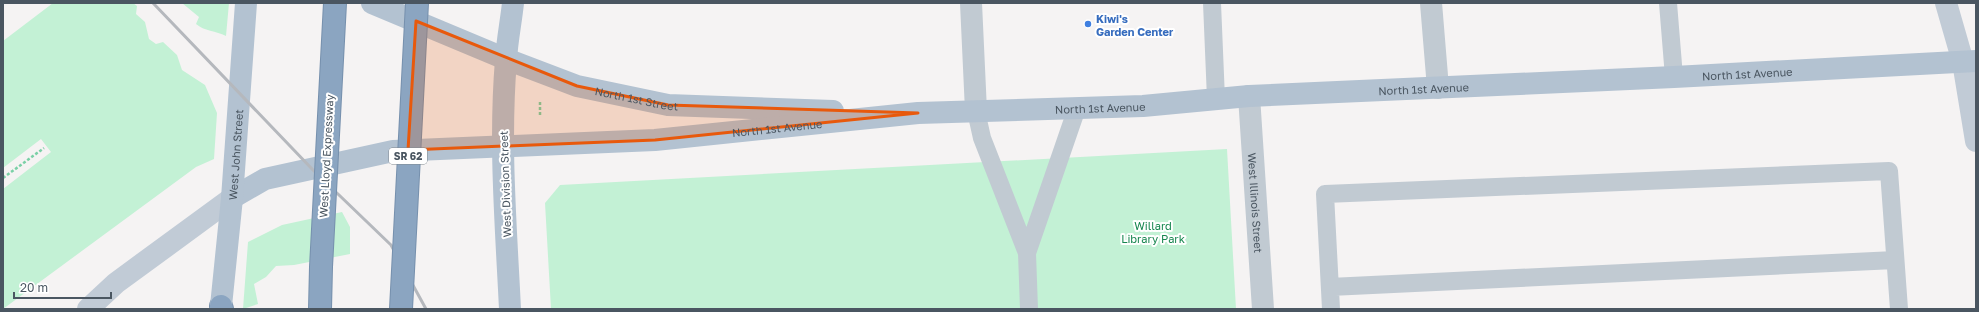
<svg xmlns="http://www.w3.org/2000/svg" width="1979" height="312" viewBox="0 0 1979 312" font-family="'Golos Text',sans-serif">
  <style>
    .green { fill: #c3f1d5 }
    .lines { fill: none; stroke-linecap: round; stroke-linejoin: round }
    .highway-casing { stroke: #7690ad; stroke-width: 24 }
    .path { stroke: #7ad0a6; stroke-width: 2.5; stroke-dasharray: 3 2; stroke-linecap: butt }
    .lane { stroke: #c1cad2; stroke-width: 18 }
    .street { stroke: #c1cad2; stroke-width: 22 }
    .secondary { stroke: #c1cbd6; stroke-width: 22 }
    .primary { stroke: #b3c2d1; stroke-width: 22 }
    .highway { stroke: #8ba5c1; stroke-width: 22 }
    .rail { stroke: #b5b8bd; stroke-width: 3 }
    .highway-bridge-casing { stroke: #7690ad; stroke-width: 24; stroke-linecap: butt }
    .highway-bridge { stroke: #8ba5c1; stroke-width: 22 }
    .marked { fill: #e8590c; fill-opacity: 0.2; stroke: #e8590c; stroke-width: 3; stroke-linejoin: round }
    .shop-dot { fill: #3f7fe0; stroke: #fff; stroke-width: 1.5 }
    .labels { text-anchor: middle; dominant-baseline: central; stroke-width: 4; stroke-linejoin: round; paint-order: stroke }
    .shield { fill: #fff; stroke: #808990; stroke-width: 1 }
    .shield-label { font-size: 10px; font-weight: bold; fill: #4a5661 }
    .shop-label { font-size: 11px; font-weight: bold; fill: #366cbe; stroke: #fff; text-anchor: start }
    .street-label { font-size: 11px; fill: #4a5661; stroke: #fff }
    .park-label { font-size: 11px; fill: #17864f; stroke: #fff }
  </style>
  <rect width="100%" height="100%" fill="#f5f3f3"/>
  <path class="green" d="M53,3H133L137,6L136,14L145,22L149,39L156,44L163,42L177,55L182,70L205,85L217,113L214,159L196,167L3,309V189L51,152L41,139L3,168V41Z
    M182,3H229L226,36C216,31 204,31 196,24L199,17Z
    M1227,149L1236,309H551L545,203L560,185Z
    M342,212L350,227V254L294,265L276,266L266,277L254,284L258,304L243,309L248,242L282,225Z"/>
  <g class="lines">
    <g class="highway-casing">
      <path id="highway" d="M221,306L222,309"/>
    </g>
    <path class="path" d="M540,102V116
      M3,178L44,148"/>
    <path class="lane" d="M1212,3L1216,99
      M1668,3L1674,77
      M976,111L982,138L1027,253L1029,309
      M1027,253L1077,108
      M1330,287L1895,260
      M1331,309L1325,194L1889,171L1899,309"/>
    <g class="street">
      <path d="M971,3L976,111"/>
      <path d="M1431,3L1438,88"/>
      <path id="s1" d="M1249,96L1263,309"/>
    </g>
    <path class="secondary" d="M1946,3L1963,62L1976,141
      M88,309L116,283L232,198"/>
    <g class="primary">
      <path id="s2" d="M372,3L506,59L577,86L668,105L833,111"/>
      <path id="s3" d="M232,198L265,179L393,151L655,140L918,113L1143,106L1249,96L1674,77L1976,61"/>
      <path id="s4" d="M221,306L232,198L246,3"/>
      <path d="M510,309C506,226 499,143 506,60C507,41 511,22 513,3"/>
    </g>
    <use href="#highway" class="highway"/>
    <path class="rail" d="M153,3L313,170L391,245L426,309"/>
    <g class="highway-bridge-casing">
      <path id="highway-bridge" d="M320,309L321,267L335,3
        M401,309L417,3"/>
    </g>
    <use href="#highway-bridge" class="highway-bridge"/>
  </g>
  <path class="marked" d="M416,21L577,86L668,105L918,113L655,140L408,150Z"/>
  <circle class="shop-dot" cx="1088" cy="24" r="4"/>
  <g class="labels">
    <rect class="shield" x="389" y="148" width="38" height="16" rx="3"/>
    <g class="shield-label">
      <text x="408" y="156">SR 62</text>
    </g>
    <g class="shop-label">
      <text x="1096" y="18">Kiwi's<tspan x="1096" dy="13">Garden Center</tspan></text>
    </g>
    <g class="street-label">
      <text stroke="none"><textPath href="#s3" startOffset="1526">North 1st Avenue</textPath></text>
      <text stroke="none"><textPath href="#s3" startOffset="1202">North 1st Avenue</textPath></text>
      <text stroke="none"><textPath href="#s2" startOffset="282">North 1st Street</textPath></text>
      <text stroke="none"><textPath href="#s3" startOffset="878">North 1st Avenue</textPath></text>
      <text stroke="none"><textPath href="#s3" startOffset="554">North 1st Avenue</textPath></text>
      <text stroke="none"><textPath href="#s4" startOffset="152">West John Street</textPath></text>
      <text transform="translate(326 156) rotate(-87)">West Lloyd Expressway</text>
      <text transform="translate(505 184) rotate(-92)">West Division Street</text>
      <text stroke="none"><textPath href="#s1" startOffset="107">West Illinois Street</textPath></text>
    </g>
    <g class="park-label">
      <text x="1153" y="225">Willard<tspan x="1153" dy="13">Library Park</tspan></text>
    </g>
  </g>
  <rect width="1979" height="312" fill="none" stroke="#4a5661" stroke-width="8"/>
  <path d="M14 292v6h97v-6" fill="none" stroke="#4a5661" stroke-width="2"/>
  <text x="20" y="292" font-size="12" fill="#4a5661" stroke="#ffffff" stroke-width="3" paint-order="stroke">20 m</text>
</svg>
